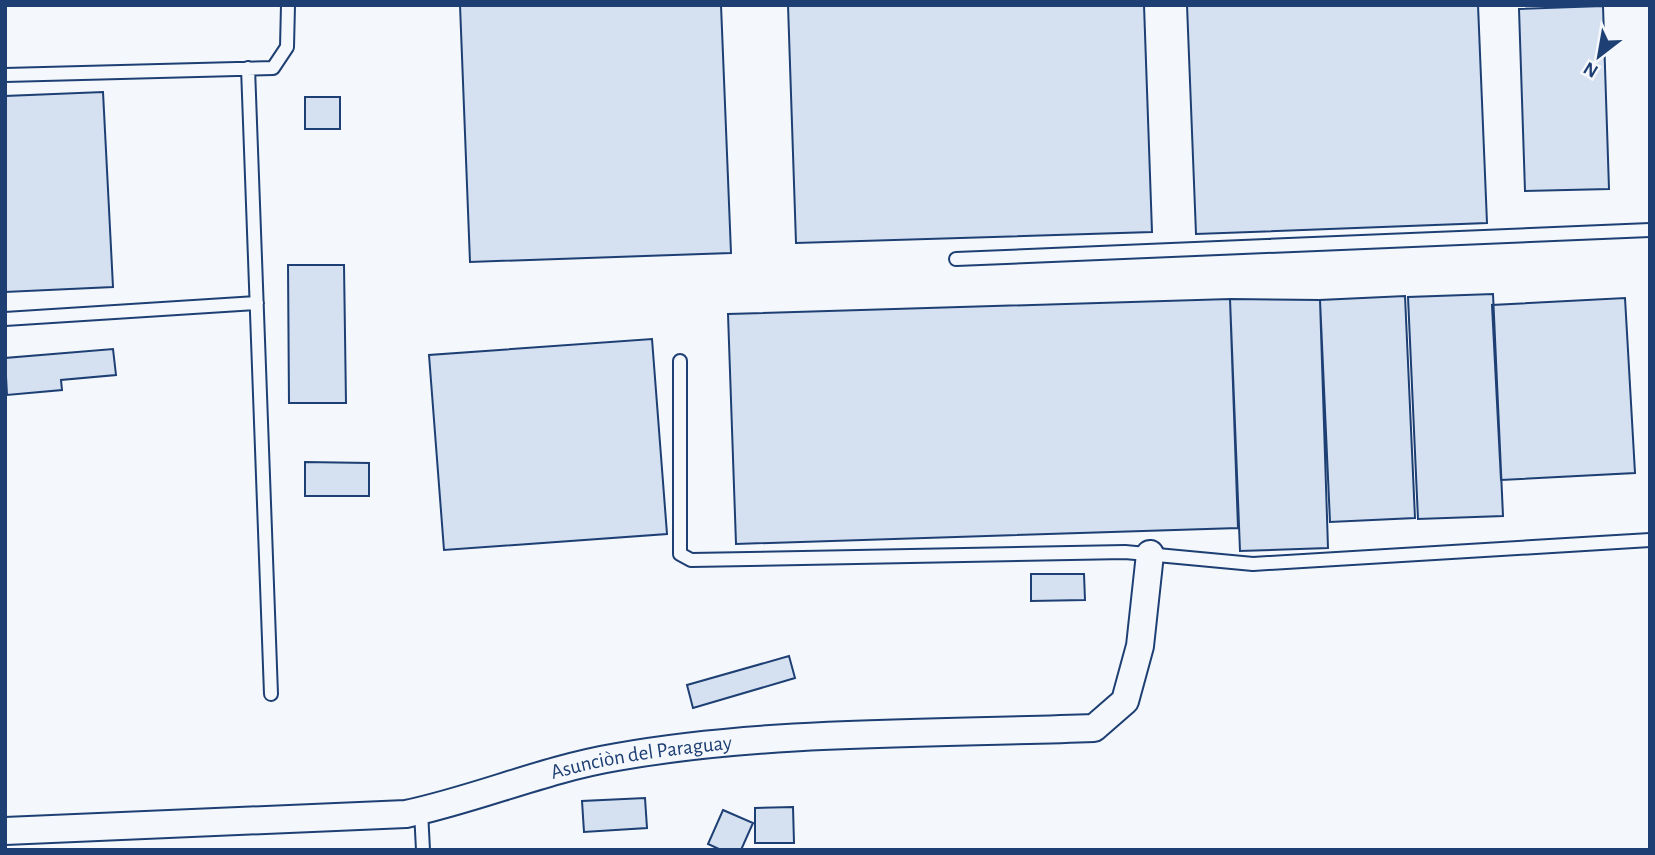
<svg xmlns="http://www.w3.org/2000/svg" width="1655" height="855" viewBox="0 0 1655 855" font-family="'Alegreya Sans',sans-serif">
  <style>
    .building { fill: #d5e0f0; stroke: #1d3f73; stroke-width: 2 }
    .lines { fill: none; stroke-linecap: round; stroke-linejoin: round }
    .lane-casing { stroke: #1d3f73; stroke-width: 16 }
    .street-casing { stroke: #1d3f73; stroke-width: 30 }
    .lane { stroke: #f4f7fb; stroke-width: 12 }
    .street { stroke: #f4f7fb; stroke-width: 26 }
    .labels { text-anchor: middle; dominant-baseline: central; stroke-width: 5; stroke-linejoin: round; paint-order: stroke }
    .street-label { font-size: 21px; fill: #1d3f73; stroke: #f4f7fb }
  </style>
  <rect width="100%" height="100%" fill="#f4f7fb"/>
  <path class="building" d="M460,5H721L731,253L470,262Z
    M788,5H1144L1152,232L796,243Z
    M1187,5H1478L1487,223L1196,234Z
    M1603,6L1609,189L1525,191L1519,9Z
    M103,92L113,287L5,292V96Z
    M305,97H340V129H305Z
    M288,265H344L346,403H289Z
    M1493,294L1503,516L1418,519L1408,297Z
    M1405,296L1415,518L1330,522L1320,300Z
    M1625,298L1635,473L1501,480L1492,305Z
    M1230,299L1320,300L1328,548L1240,551Z
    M1230,299L1238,528L736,544L728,314Z
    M652,339L667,534L444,550L429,355Z
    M113,349L116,375L61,380L62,390L7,395L5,358Z
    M305,462L369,463V496H305Z
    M1031,574H1084L1085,600L1031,601Z
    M789,656L795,678L693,708L687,685Z
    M645,798L647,828L584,832L582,801Z
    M793,807L794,843H755V808Z
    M723,810L753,823L741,850H721L708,844Z"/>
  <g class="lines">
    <g class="lane-casing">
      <path id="lane" d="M248,68L271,694
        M5,75L273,68L287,47L288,5
        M956,259L1650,230
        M5,319L257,303
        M680,361V554L691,560L1125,552L1253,564L1650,540
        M421,811L423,850"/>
    </g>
    <g class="street-casing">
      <g id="street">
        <path id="s1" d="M5,831L406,814C477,799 545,769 617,757C769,730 939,734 1094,728L1125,701L1140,646L1150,554"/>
      </g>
    </g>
    <use href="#lane" class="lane"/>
    <use href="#street" class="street"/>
  </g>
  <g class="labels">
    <g class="street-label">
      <text stroke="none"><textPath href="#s1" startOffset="644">Asunciòn del Paraguay</textPath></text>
    </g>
  </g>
  <rect width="1655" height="855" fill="none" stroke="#1d3f73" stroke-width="14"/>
  <g transform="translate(1599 56) rotate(211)" stroke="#f4f7fb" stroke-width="5" paint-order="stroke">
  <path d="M0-5L12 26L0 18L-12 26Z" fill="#1d3f73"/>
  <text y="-10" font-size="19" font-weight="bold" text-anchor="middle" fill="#1d3f73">N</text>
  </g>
</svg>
